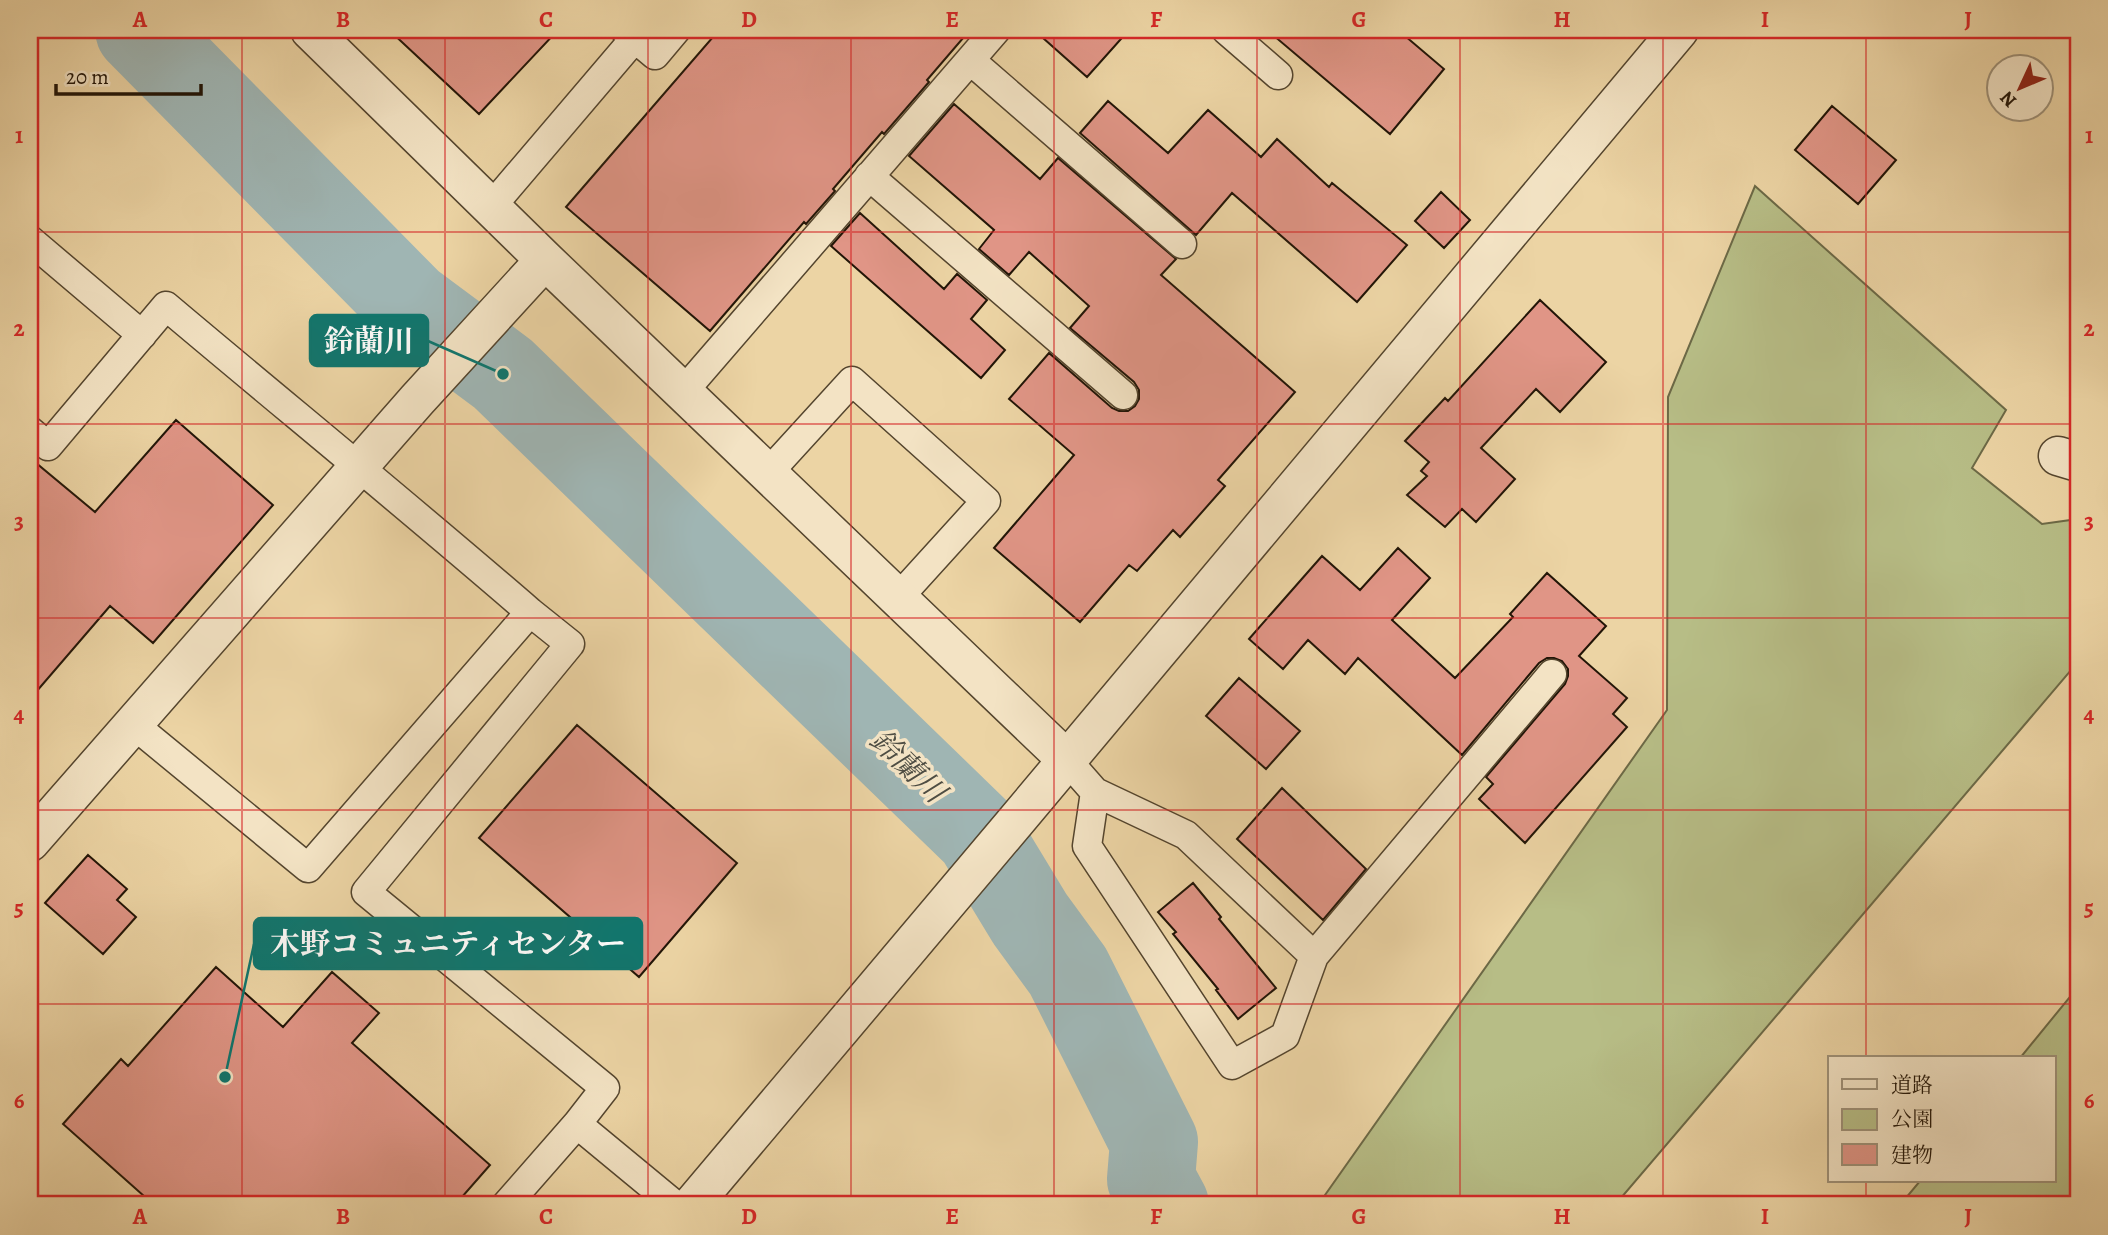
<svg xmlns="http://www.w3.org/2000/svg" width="2108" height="1235" viewBox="0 0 2108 1235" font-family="Alegreya,'Noto Serif JP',serif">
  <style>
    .green { fill: #b7bd86; stroke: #6c6946; stroke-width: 2 }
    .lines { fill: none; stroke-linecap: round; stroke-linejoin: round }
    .river { stroke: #9fb5b3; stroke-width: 88 }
    .building { fill: #e09586; stroke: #221507; stroke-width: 2 }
    .service-casing { stroke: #54452e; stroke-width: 31 }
    .minor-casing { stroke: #54452e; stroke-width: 41 }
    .service { stroke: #f3e3c4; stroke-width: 28 }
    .minor { stroke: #f3e3c4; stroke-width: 38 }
    .grid { fill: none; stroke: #d62828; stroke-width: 2; stroke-opacity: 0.55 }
    .labels { text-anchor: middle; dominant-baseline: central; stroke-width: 7; stroke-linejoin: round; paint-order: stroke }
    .water-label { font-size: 30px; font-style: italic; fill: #4e4d43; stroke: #f3e3c4 }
    .leader { fill: none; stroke: #0f766e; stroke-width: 2.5 }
    .callout-dot { fill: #0f766e; stroke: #f3e3c4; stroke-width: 2.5 }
    .callout { fill: #0f766e; stroke: #0f766e; stroke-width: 2.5 }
    .callout-label { font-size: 30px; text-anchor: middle; font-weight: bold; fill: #fff }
    .neatline { fill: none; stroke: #d62828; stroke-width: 2.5 }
    .grid-label { font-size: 23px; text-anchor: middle; font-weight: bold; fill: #d62828 }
  </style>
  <rect width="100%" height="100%" fill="#ecd4a4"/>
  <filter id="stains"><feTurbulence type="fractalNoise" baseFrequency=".00286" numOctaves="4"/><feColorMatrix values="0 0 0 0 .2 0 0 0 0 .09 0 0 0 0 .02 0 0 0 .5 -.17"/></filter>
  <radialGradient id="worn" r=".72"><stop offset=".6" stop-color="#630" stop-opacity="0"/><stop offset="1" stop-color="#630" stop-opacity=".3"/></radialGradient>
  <path class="green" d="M1755,186L2006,410L1972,468L2042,524L2078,519V662L1615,1205H1318L1667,710L1668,397Z
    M2078,987V1205H1900L1920,1181H2054V1058H2020Z"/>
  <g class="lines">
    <path class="river" d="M139,30L409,304L503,374L979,835L1030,919L1068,971L1154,1142L1151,1179L1165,1205"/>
  </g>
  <path class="building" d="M389,30H558L479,114Z
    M719,30H970L927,80L929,82L884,134L882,132L833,189L835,191L806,224L804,222L710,331L566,207Z
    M1034,30H1129L1087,77Z
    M1267,30H1398L1444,69L1390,134Z
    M1108,101L1168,153L1208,110L1261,157L1277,139L1329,187L1332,183L1407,245L1357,302L1232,193L1196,235L1080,133Z
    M954,104L1040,179L1058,158L1176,259L1161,275L1295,392L1218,480L1225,486L1180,537L1173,530L1137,571L1129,565L1080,622L994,548L1074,455L1009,399L1049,353L1112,408L1119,411H1128L1135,406L1139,399V390L1134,382L1070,328L1089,306L1029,252L1009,275L979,249L994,230L909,156Z
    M1832,106L1896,160L1858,204L1795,150Z
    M1441,192L1470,220L1444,248L1415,221Z
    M860,213L944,289L957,274L987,300L971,319L1005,350L981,378L831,246Z
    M1540,300L1606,362L1560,412L1536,389L1481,448L1515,479L1476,522L1462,509L1445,527L1407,495L1427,476L1421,471L1429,462L1405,441L1445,398L1448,401Z
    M176,420L273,505L153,643L110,606L30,699V458L95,512Z
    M1398,548L1430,578L1392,620L1455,678L1513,617L1510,614L1547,573L1606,626L1579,656L1627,698L1613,714L1627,727L1525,843L1479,799L1493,784L1486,777L1565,684L1568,676V669L1562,661L1554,658H1547L1539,663L1462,755L1358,658L1345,674L1308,640L1283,669L1249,639L1322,556L1360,590Z
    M1239,678L1300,731L1266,769L1206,716Z
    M577,725L737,863L639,977L479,838Z
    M1282,788L1366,869L1323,920L1237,839Z
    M88,855L127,889L117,900L136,917L103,954L45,903Z
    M1193,883L1221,917L1219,919L1276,988L1238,1019L1216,990L1218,989L1173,934L1176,932L1158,912Z
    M216,967L283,1027L332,972L379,1013L352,1043L490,1165L455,1205H154L63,1124L121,1059L128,1066Z"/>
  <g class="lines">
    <g class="service-casing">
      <path id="service" d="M625,30L655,55L676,30
        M1226,30L1278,75
        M970,60L1182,244
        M869,176L1123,395
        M491,207L635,38
        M30,240L142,335
        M683,392L996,30
        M30,431L48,446L166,306C287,408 410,508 530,612L308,868L133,724
        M768,473L852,381L986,501L898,598
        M530,612L570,644L366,892L605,1088L577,1124L675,1205
        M1066,759L1095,792L1186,835L1314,956L1552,674
        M1095,792L1087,846L1232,1065L1285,1036L1314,956
        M506,1205L577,1124"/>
    </g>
    <g class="minor-casing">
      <path id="minor" d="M310,30L545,260L1066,759
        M2058,456L2078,462
        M30,842L417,400L545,260
        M692,1205C1023,815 1350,421 1679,30"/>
    </g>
    <use href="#service" class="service"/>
    <use href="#minor" class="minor"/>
  </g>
  <path class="grid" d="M242,30V1205M445,30V1205M648,30V1205M851,30V1205M1054,30V1205M1257,30V1205M1460,30V1205M1663,30V1205M1866,30V1058M30,232H2078M30,424H2078M30,618H2078M30,810H2078M30,1004H2078M1866,1181V1205"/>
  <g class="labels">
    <g class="water-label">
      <text transform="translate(908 766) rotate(44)">鈴蘭川</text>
    </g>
  </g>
  <path class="leader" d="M503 374L428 341M225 1077L254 944"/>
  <g class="callout-dot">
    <circle cx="503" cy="374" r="7"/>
    <circle cx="225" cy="1077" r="7"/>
  </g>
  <g class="callout">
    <rect x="310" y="315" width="118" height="51" rx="7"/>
    <rect x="254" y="918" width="388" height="51" rx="7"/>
  </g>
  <g class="callout-label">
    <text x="369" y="351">鈴蘭川</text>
    <text x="448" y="954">木野コミュニティセンター</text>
  </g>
  <rect width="2108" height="1235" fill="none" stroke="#ecd4a4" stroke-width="77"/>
  <rect x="1828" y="1056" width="228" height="126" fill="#f3e3c4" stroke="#9f9178" stroke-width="2"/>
  <rect x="1842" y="1079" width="35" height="10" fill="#f3e3c4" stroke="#9f9178" stroke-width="2"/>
  <text x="1891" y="1092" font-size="21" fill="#221507">道路</text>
  <rect x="1842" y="1109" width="35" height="21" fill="#b7bd86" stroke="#9f9178" stroke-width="2"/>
  <text x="1891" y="1126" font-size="21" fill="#221507">公園</text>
  <rect x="1842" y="1144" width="35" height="21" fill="#e09586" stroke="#9f9178" stroke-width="2"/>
  <text x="1891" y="1162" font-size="21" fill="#221507">建物</text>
  <g transform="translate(2020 88) rotate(226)"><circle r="33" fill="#f3e3c4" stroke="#9f9178" stroke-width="2"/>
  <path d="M0-5L12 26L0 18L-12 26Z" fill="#8f2418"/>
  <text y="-10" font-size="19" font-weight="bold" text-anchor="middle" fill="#221507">N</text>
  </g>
  <path d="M56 84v10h145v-10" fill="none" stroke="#221507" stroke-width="3.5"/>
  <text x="66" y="84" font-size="21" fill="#221507" stroke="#f3e3c4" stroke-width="5" paint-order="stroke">20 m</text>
  <rect x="38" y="38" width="2032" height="1158" class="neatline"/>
  <g class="grid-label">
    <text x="140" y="27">A</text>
    <text x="343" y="27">B</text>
    <text x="546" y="27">C</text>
    <text x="749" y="27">D</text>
    <text x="952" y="27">E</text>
    <text x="1156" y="27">F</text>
    <text x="1359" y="27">G</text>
    <text x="1562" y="27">H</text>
    <text x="1765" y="27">I</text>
    <text x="1968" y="27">J</text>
    <text x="19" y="143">1</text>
    <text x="2089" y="143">1</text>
    <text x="19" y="336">2</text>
    <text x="2089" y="336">2</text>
    <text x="19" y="529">3</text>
    <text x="2089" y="529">3</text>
    <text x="19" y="722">4</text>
    <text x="2089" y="722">4</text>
    <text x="19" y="915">5</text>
    <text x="2089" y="915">5</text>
    <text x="19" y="1108">6</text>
    <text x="2089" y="1108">6</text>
    <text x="140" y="1224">A</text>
    <text x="343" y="1224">B</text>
    <text x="546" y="1224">C</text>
    <text x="749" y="1224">D</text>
    <text x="952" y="1224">E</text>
    <text x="1156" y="1224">F</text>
    <text x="1359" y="1224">G</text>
    <text x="1562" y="1224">H</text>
    <text x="1765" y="1224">I</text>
    <text x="1968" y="1224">J</text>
  </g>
  <rect width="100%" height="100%" filter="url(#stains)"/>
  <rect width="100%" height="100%" fill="url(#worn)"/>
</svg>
